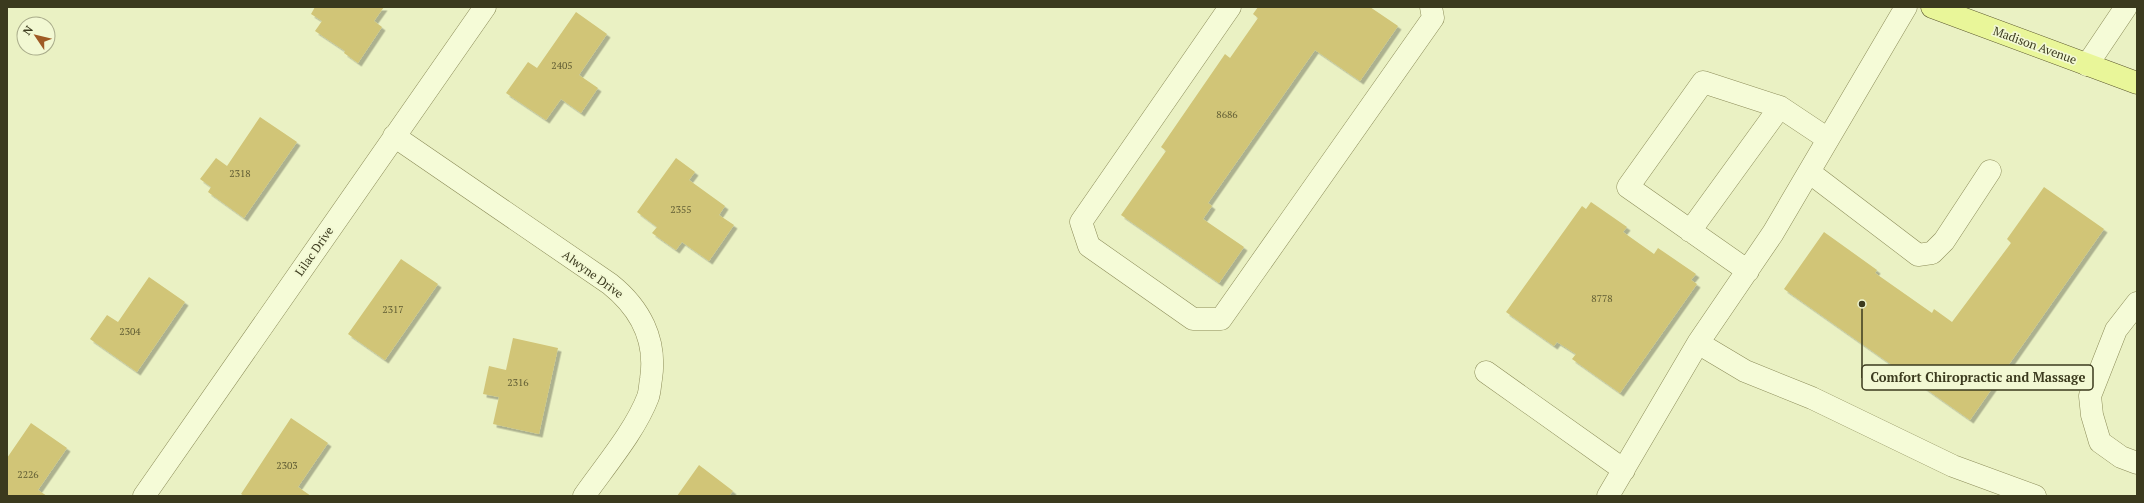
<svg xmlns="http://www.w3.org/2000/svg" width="2144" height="503" viewBox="0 0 2144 503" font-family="'PT Serif',serif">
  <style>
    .building { fill: #d1c577; filter: url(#shadow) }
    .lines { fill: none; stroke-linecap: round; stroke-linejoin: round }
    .minor-casing { stroke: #8c8c59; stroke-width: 23 }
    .major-casing { stroke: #5a562d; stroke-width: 23 }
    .minor { stroke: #f5fbd7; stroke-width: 22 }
    .major { stroke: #e9f699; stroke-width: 22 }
    .labels { text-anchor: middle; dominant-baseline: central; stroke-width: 3.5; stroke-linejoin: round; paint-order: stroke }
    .number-label { font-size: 10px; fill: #605d34 }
    .street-label { font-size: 12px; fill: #3b3a1e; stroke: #f2f8d3 }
    .leader { fill: none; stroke: #3b3a1e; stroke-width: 1.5 }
    .callout-dot { fill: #3b3a1e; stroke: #f2f8d3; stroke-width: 1.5 }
    .callout { fill: #f2f8d3; stroke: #3b3a1e; stroke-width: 1.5 }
    .callout-label { font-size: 13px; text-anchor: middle; font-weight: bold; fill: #3b3a1e }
  </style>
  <defs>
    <filter id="shadow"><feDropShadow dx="3.5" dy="3.5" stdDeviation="0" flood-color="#0004"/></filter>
  </defs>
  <rect width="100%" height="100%" fill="#eaf1c3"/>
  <path class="building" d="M315,7H384L374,21L382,27L358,63L344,53L345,51L315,31L322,21L311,14Z
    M1258,7H1370L1398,26L1360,81L1315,50L1208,203L1212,206L1203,219L1244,247L1219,283L1121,215L1166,151L1161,147L1225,54L1230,58L1258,18L1253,14Z
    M576,12L607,34L579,75L598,88L581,113L561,99L546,120L506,93L528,62L537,68Z
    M260,117L297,142L244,218L208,192L211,187L200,179L216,158L227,166Z
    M676,158L695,172L689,180L725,206L719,215L734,225L709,261L682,242L676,250L652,233L657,227L637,212Z
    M2044,187L2104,229L1970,420L1784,289L1824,232L1877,270L1875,273L1932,313L1934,309L1952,322L2011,243L2007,239Z
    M1591,202L1627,227L1623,232L1654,254L1658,248L1696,274L1691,280L1697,284L1620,393L1572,359L1576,354L1557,342L1554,346L1506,312L1582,206L1586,209Z
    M401,259L438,284L385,360L348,334Z
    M149,277L185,302L137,372L90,339L107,315L118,322Z
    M513,338L558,348L539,434L493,424L499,397L483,394L489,366L506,370Z
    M291,418L328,443L298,487L311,496H244L241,494Z
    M31,423L67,448L38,490L47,496H7V458Z
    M699,465L733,491L729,496H677Z"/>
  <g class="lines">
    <g class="minor-casing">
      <path id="minor" d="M1230,7L1081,222L1089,246L1193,319H1221L1433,18L1431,7
        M1906,7L1773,233L1698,343L1745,371L1812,398L1953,466L2035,496
        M2087,65L2126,7
        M394,136L610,284C640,308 657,340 651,379C650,384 650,391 648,397C635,431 605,466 584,496
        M1809,172L1918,255L1932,253L1944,241L1990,171
        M1690,231L1780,107
        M1748,271L1628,187L1703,82L1780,107L1828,139
        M2137,303L2116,330L2090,396L2092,415L2100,442L2121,457L2137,463
        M1486,372L1624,470
        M144,496L485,7
        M1608,496L1698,343"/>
    </g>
    <g class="major-casing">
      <path id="major" d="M1932,7L2137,83"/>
    </g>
    <use href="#minor" class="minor"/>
    <use href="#major" class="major"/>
  </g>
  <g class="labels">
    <g class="number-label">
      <text x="562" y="65">2405</text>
      <text x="1227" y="114">8686</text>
      <text x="240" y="173">2318</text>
      <text x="681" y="209">2355</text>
      <text x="1602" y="298">8778</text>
      <text x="393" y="309">2317</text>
      <text x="130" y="331">2304</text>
      <text x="518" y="382">2316</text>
      <text x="287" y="465">2303</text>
      <text x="28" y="474">2226</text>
    </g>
    <g class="street-label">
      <text transform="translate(2035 45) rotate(20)">Madison Avenue</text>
      <text transform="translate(314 251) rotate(-55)">Lilac Drive</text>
      <text transform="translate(593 274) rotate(36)">Alwyne Drive</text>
    </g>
  </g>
  <path class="leader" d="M1862 304L1862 378"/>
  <circle class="callout-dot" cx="1862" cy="304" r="4"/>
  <rect class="callout" x="1862" y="365" width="231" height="25" rx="4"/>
  <g class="callout-label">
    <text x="1978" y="382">Comfort Chiropractic and Massage</text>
  </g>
  <rect width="2144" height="503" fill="none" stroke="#3b3a1e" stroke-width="16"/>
  <g transform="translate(36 36) rotate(305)"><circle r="19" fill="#f2f8d3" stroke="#a9ac8b"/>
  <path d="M0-3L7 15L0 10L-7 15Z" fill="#9f5b25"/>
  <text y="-6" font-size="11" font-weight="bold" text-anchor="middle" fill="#3b3a1e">N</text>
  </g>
</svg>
